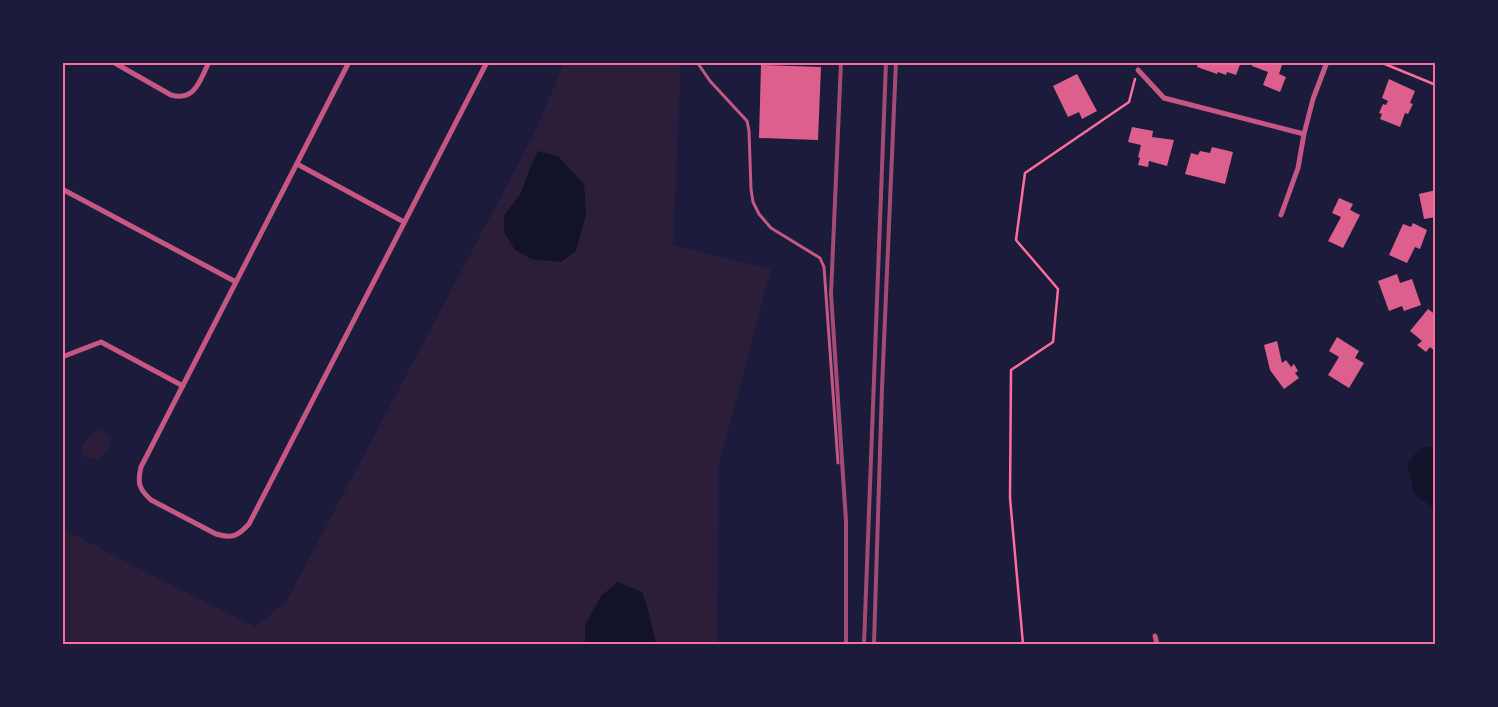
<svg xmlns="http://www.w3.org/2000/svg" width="1498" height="707" viewBox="0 0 1498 707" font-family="'PT Sans',sans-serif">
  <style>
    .green { fill: #2a1e3b }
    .water { fill: #12122b }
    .building { fill: #dd5f8e }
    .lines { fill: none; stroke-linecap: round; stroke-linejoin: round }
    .path { stroke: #ff6b9d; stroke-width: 2.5 }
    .service { stroke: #c65784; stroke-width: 3 }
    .minor { stroke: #c65784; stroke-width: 5 }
    .rail { stroke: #a44b75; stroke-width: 4 }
    .neatline { fill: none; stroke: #ff6b9d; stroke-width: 2 }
  </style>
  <rect width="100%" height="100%" fill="#1b1b3a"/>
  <path class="green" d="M564,63H681L673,245L771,269L719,465L717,644H63L62,529L255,627L287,600L535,132Z
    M96,430L102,431L111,437L110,446L99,459C91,460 88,459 81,454C82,443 88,438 96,430Z"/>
  <path class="water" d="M538,151L558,156L584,184L586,214L576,251L561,262L531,259L515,250L504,232V216L521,193L530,168Z
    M1435,447H1436L1435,509L1415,495L1407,463L1421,448Z
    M618,582L642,592L647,606L656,644H585V625L601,596Z"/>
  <path class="building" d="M1198,62H1241L1236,75L1227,72L1226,75L1218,72L1217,74L1197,67Z
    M1253,62H1283L1279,74L1286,77L1280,92L1263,85L1268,72L1252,66Z
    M761,65L821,67L818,140L759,138Z
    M1077,74L1097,111L1082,119L1079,112L1068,117L1053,86Z
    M1389,79L1415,91L1410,103L1413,104L1408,114L1405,113L1400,127L1380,119L1382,114L1379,113L1383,104L1386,105L1388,101L1382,98Z
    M1132,127L1153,131L1152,137L1174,140L1167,166L1149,161L1148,167L1138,165L1140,158L1138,157L1141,145L1128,142Z
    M1212,147L1233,152L1225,184L1185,174L1191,153L1198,155L1200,151L1210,153Z
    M1436,190V217L1424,219L1419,194Z
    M1339,198L1353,204L1350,210L1360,215L1343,248L1328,241L1341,217L1332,213Z
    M1413,223L1427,230L1420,249L1415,247L1407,263L1389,255L1403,224L1411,227Z
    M1397,274L1400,283L1412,279L1421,305L1404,311L1402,306L1389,311L1378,281Z
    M1428,309L1436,315V352L1430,347L1426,352L1417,345L1422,341L1410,331Z
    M1337,337L1359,351L1355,358L1364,363L1349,388L1328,375L1339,357L1329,351Z
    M1277,341L1282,363L1286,360L1291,367L1294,364L1298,371L1295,373L1299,378L1284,389L1270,370L1264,345Z"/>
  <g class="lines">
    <path class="path" d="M1380,62L1436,85
      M1023,644L1010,498L1011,370L1053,342L1058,289L1016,240L1025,173L1129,102L1135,79"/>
    <path class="service" d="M697,62L710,81L747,121L749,131L751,189L753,202L759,214L771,228L820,258L824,267L838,463"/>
    <path class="minor" d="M113,62L171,95C195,102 200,80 209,62
      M349,62L141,467C137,483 139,489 151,500L216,534C232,539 238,536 249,524L487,62
      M1138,70L1164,98L1304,134
      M297,164L404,222
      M62,189L236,282
      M1281,215L1298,168L1304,134L1313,99L1327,62
      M62,357L101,342L183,386
      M1155,636L1157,644"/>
    <path class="rail" d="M841,62L831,294L846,521V644
      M864,644L886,62
      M874,644L882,388L896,62"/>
  </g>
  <rect width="1498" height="707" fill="none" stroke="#1b1b3a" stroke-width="128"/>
  <rect x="64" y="64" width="1370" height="579" class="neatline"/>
</svg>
